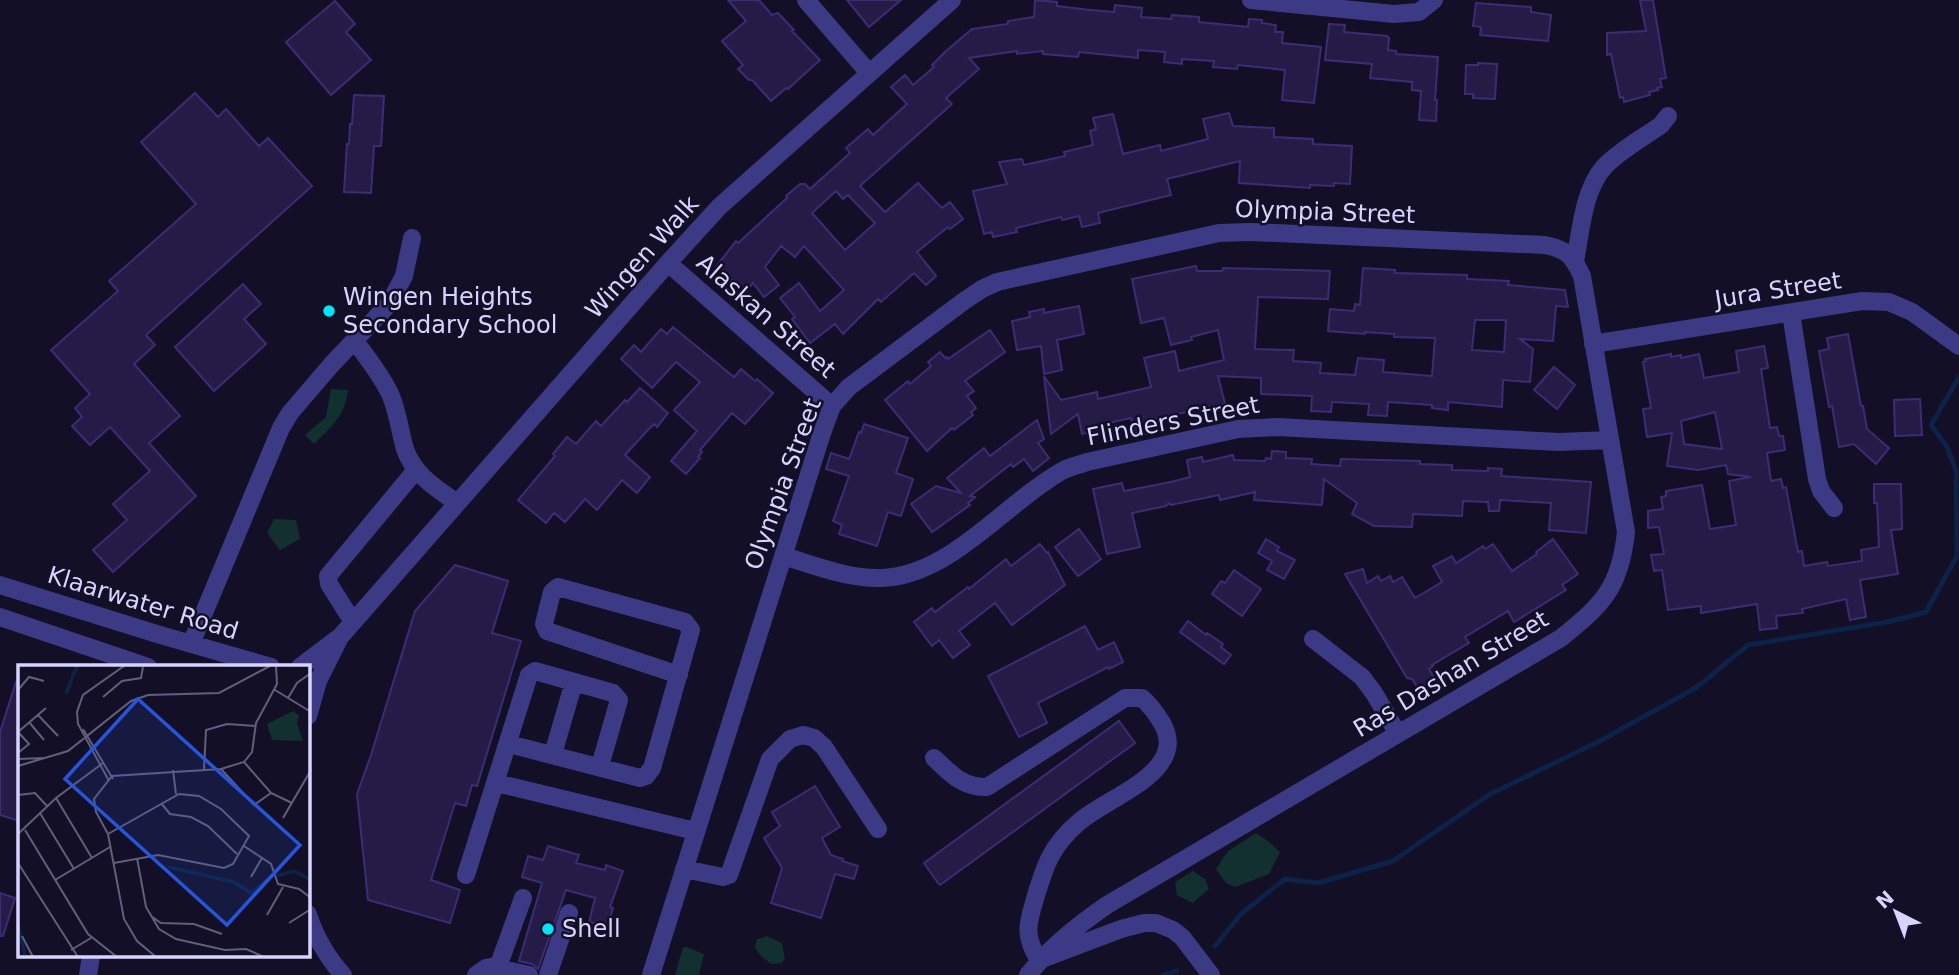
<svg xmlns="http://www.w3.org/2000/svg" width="1959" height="975" viewBox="0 0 1959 975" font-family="'DejaVu Sans',sans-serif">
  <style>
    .green { fill: #12302f }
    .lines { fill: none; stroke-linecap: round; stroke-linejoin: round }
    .stream { stroke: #0c2248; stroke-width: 5 }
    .building { fill: #241b47; stroke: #3b2d73; stroke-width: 2; fill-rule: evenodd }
    .minor { stroke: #3d3a85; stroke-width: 18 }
    .poi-dot { fill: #00e5ff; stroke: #130f26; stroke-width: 2.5 }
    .labels { text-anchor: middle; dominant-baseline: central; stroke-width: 5; stroke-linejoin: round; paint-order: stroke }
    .street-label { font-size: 24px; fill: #d9d4ff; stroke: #130f26 }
    .poi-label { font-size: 24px; fill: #d9d4ff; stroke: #130f26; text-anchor: start }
    .inset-river { fill: none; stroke: #0c2248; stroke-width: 3.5 }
    .inset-road { fill: none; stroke: #625e7d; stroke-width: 2 }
    .view { fill: #2655da; fill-opacity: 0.15; stroke: #2655da; stroke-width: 3.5 }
    .inset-edge { fill: none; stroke: #d9d4ff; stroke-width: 3.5 }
  </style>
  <rect width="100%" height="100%" fill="#130f26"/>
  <path class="green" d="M331,389L348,390C345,416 332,426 314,444L305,435L326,417Z
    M274,519L296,520L300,539L280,550L267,533Z
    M1256,833L1268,841L1280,852L1269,874L1235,887L1226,883L1216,869L1228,851Z
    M1193,871L1205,879L1209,889L1193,903L1177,895L1175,882Z
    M767,936L782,943L785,959L781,963L771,964L761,956L755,948L757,939Z
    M683,947H687L704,954L699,975H675Z"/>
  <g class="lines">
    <path class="stream" d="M1215,946L1242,913L1285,879L1318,883L1393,861L1490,794L1598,742L1697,687L1748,645L1892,621L1926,612L1957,556L1956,471L1947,447L1931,425L1959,377
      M1164,975L1177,971"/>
  </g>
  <path class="building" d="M728,0H759L772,15L778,13L794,30L792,31L820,60L788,89L786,88L771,101L752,80H749L738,69L743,65L722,41L746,21Z
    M847,0H901L869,27Z
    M1035,0L1057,2V6L1090,10L1114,12L1115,5L1142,8L1141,17L1171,19L1172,15L1199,17V22L1248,27L1249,19L1262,20V23L1276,25L1275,32H1283L1282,43L1321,47L1314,103L1282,100L1285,70L1238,65L1237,69L1213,67L1214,61L1182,59V64L1164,62L1165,52L1138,50V58L1079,52L1078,57L1043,54V51L1017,54V51L969,58L979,69L946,98L952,104L860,186L885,212L918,183L942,208L950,202L963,219L950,229L948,227L917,252L936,276L926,285L914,273L881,302L878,299L843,334L835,324L810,343L792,319L795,317L780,298L799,283L820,311L844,290L804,246L795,257L781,246L765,267L779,285L764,297L753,283L747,291L715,268L736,241L738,243L787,198L786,196L800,184H805L810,189L850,153L846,148L868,129L873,135L907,104L891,87L905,75L913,85L934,67L932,65L946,51L972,29L1008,24V21L1034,17ZM836,191L843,199L848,195L875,223L845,250L812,213Z
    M1640,0H1653L1666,78L1660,79L1662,87L1657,88L1658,90L1649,92L1650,95L1624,102L1623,97L1620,98L1611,54L1607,55V33L1646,31Z
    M335,1L355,24L346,32L371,60L331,95L286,42Z
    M1476,3L1531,7V12L1551,15L1548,41L1480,35L1481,27L1473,26Z
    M1329,24L1345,25L1344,32L1387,36L1389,38L1388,50L1396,51V54L1438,57L1435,100H1437L1436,121L1419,120L1421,91L1412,90V82L1370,78L1372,64L1325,60Z
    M1478,63L1497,64L1495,99L1473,98V94H1465L1466,65H1478Z
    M195,93L218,117L226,109L259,146L268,138L312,186L146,335L155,345L134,364L180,416L149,443L196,496L113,572L93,550L127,520L113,504L150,471L110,427L90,445L72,426L82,417L75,408L90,394L51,350L118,291L109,281L196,204L141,142Z
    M354,95L384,96L381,146H374L371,193L344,192L347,144H349L350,124H352Z
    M1229,113L1233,126L1274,128V137L1313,139V144L1352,146L1350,184L1334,183V186L1310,185V188L1239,183L1240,161L1167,179L1171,195L1098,213L1100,223L1082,227L1079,216L1062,220L1061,217L1016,228L1017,232L993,237L992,232L984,234L973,191L1007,184L999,162L1022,159L1024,165L1065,156L1064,152L1093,145L1090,131L1096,129L1093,118L1113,114L1123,154L1160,145L1161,151L1208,139L1203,119Z
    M1196,266L1197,271H1222L1223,268L1330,271L1328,299L1258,297L1255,349L1294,350L1293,361L1321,363L1320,373L1355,375L1358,358L1384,360L1383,372L1432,376L1435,338L1394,337V334L1365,332V334L1328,331L1330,309L1354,311L1355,304L1360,305L1363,268L1395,270V273L1467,275V279L1509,281L1508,285L1565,290L1568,307L1556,306L1553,341L1520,339L1533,349L1530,382L1503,380L1502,407L1448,402V410L1432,408V405L1388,402L1387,416L1368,415L1369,404L1332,402L1331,412L1311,411L1312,396L1261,394V378L1218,376L1225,404L1153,419L1155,432L1135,436L1131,418L1104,424L1105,428L1082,434L1078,414L1051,434L1044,376L1061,400L1097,392L1098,399L1151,387L1144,358L1175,351L1179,371L1224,360L1218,330L1191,337L1192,340L1171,345L1164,318L1141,323L1132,279ZM1475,320H1506L1504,352L1472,350Z
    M243,284L261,304L244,319L266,344L214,391L175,347Z
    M1079,306L1084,334L1057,340L1062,370L1044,374L1041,346L1017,350L1012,321L1030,317L1029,312L1044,309V313Z
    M673,327L734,377L741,369L755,381L757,379L773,393L745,424L732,413L700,450L702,452L698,457L700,458L686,474L671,461L697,431L674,410L700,382L676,362L652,388L621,359L634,345L641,352L661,329L667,334Z
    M990,330L1005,352L965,381L974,391L967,396L976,408L971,412L973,415L954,430L952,428L927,451L885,400L908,381L910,384L931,366L928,362L940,352L945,358L947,357L948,359Z
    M1848,334L1861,406H1863L1867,429L1889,448L1876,464L1854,444L1839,447L1832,406L1829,407L1819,351L1829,349L1827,338Z
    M1764,346L1768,368L1761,369L1770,428L1777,427L1779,436H1783L1785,450L1767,453L1771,481L1781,479L1783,488L1786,487L1798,552L1802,551L1804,566L1827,562L1828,566L1862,561L1861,550L1879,547L1877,503H1874V484H1901L1902,529L1891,530L1898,574L1860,580L1866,617L1850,620L1846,599L1802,609L1803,613L1776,616L1777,628L1760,630L1757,604L1701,613V606L1668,610L1662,570L1654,571L1651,555L1664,554L1659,527L1648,528V511L1663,509L1661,497L1666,496V491L1702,485L1710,529L1736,525L1729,481L1751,477L1728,474L1726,465L1698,470L1667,466L1672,433L1647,437L1643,409L1651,408L1643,362L1646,361L1645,359L1671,354V357L1681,355V358L1699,354L1704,378L1739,372L1736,351ZM1715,412L1722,449L1684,444L1681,421Z
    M1554,367L1575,385L1557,409L1534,390Z
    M640,388L668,413L657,427L654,424L646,432L625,455L650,477L637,493L622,480L597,510L585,499L565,522L554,513L546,523L518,500L555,456L553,454L567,437L576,444L596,421L601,426L625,400L627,402Z
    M1920,399L1922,435L1895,436L1894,400Z
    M1037,420L1044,439L1038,443L1049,458L1033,471L1024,459L1013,467L1011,464L970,496L975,497L968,503L970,505L932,532L911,504L936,486L961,493L947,478L984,448L990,456Z
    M864,424L908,438L896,473L913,479L901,516L888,512L877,546L839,534L842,525L833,521L849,476L826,469L831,453L849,459L859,432L861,433Z
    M1272,451L1286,452V458L1312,459L1311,464L1340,466L1341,459L1420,461V464L1452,465V470L1488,471V468L1502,469L1501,476L1591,482L1586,533L1549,530L1551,503L1500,500L1499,511H1489L1488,502L1463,501L1462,516L1413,514L1412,527L1374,526L1352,514L1357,503L1324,479L1322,505L1254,500L1255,492L1220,500L1219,495L1171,505L1169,503L1166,506L1132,513L1140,547L1107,554L1093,489L1122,483L1124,491L1171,482L1190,477L1187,460L1202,457L1203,462L1233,455L1234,460L1265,461L1266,458L1271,459Z
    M1079,529L1101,559L1078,576L1055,547Z
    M1266,539L1279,547L1277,551L1295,560L1284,579L1267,570L1272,561L1258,553Z
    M1553,539L1578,574L1562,585L1566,590L1514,622L1508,611L1465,637L1469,643L1432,665L1433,666L1429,669L1437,683L1421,693L1412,679L1407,678L1345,574L1363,569L1367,583L1378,576L1381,581L1390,576L1393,582L1402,577L1415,598L1442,582L1433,566L1452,556L1456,563L1483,546L1485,549L1493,544L1512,571L1537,554L1536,552Z
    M1040,544L1047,553L1048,552L1065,585L1012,625L995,603L959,631L970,645L953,658L939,640L932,646L914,622L932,608L935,612L968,587L969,589L1006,559L1011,566Z
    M455,565L508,581L492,633L521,641L477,786L472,785L466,806L455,803L431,880L460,890L450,923L368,900L357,794L371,755L415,611Z
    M1234,570L1261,589L1242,616L1212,594L1221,581L1225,583Z
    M1188,621L1206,635L1207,633L1223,644L1221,647L1231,655L1224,664L1180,632Z
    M1085,626L1098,650L1114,642L1123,662L1109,669L1108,667L1038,703L1047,723L1019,737L988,676Z
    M16,682H19V821L0,815V732Z
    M1119,721L1135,743L940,885L938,883L924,863Z
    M815,786L840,827L822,838L831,855L843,859L842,861L858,866L854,879L835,874L821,918L771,903L782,868L764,838L780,826L772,812Z
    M548,846L579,855L576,863L605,870L606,865L623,871L610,907L613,908L607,927L589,922L595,898L566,890L538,969L532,964L519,961L542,883L522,877L528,856L543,860Z
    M0,893L15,898L3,936H0Z"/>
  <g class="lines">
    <path class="minor" d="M806,0L869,73
      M1251,0L1394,14L1419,12L1434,0
      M1575,261C1581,231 1583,191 1604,167C1620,150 1643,138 1661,125L1668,116
      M668,263L832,406
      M1791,313L1817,479L1821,491L1834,508
      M355,341C368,359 382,376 391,396C398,413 400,432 405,449C414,475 436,488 457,503
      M1593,344L1862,301L1889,302L1912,312L1959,346
      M783,556C814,565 848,579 881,578C949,577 1005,503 1062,471C1069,467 1079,465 1087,462L1238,429L1277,427L1559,442L1610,440
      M0,585L157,634L271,667
      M0,617L148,667
      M353,622L329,584L328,576L416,470
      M1313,639L1362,677L1374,693L1398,734
      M191,644L281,428L290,413L332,364L389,304L404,276L412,238
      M300,667L337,639
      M574,682L613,693L619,700L600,766
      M308,716L318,681L340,637L668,263L719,207L952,0
      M509,744L640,778L646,776L652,768L691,630L685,622L558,587L552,592L544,624L547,631L679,675
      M934,758C950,773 963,788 987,787L1125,698H1142C1151,706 1156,713 1162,723C1190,772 1107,797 1079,822C1051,846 1045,865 1035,899C1027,925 1024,936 1039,960L1121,929L1144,923H1156L1173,930L1182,937L1211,975
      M497,783L695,831
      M684,869L723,877L729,875L770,759L790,739L803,735L814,738L824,747L878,829
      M466,875L529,675L535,671L574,682L553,754
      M308,914C315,937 327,957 343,975
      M498,967L523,898
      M88,975L91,956
      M476,975L486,968L492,967L529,975
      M548,975L569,913
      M651,975L822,433L832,406L849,387L964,301L982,289L997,282L1219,233L1251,232L1545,245C1568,250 1572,255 1582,276L1626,532C1620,588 1603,604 1561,638L1107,905C1078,925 1050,947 1028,975"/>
  </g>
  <g class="poi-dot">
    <circle cx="329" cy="311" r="7"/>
    <circle cx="548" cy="929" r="7"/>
  </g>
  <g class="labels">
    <g class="street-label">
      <text transform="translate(1325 212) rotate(2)">Olympia Street</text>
      <text transform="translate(642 257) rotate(-48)">Wingen Walk</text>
      <text transform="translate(1778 290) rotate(-9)">Jura Street</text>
      <text transform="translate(766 316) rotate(41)">Alaskan Street</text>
      <text transform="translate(1173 421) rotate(-11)">Flinders Street</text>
      <text transform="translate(783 484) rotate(-70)">Olympia Street</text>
      <text transform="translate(143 603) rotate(17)">Klaarwater Road</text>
      <text transform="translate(1451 674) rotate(-31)">Ras Dashan Street</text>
    </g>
    <g class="poi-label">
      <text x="343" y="297">Wingen Heights<tspan x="343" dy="28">Secondary School</tspan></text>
      <text x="562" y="929">Shell</text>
    </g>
  </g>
  <g transform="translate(18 665)">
    <rect width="292" height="292" fill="#130f26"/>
    <path d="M275,46L281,50L279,59L285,76L254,75L249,59Z" fill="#12302f"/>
    <path class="inset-river" d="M48,29L59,1M150,202L216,217L233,228L255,210M259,211L276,206L293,215M0,260L7,290"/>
    <path class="inset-road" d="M0,25L11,12L26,16M257,25L293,47M85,32L104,16L123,13L125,2M270,33L279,18L293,8M20,50L40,71M11,57L26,75M65,64L95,114M0,67L28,43M0,67L11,79L0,88M0,94L26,93M226,97L253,128L274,138M0,101L50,86L113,36L130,30L201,28L252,1M186,104L188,65L209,59L238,61M203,104L236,140L253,128M155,105L158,129M91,116L60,59L59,47L65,30L106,1M0,130L17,128L29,141M38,133L74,193M143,138L152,149L173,152L190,161L219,189M22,148L56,204M265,153L293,105M7,165L70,269L99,292M0,169L38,133L85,98M90,169L161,129L181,131L203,144L231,171L215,199L206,203L140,190L96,198M226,181L253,199L260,219L281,224L293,233M119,193L128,242L141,264L158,274L207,285L228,284L246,292M0,198L60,292M233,212L244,193M37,215L92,182M249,250L265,222M133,251L143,258L176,259L204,269M271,258L293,244M4,271L15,292M53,285L73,273M138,292L119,276L106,254L90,169L78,147L76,134L94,111L203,104L226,97L234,87L238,58L259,19L258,1"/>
    <path class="view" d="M120,34L282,180L209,260L47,114Z"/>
    <rect width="292" height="292" class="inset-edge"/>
  </g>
  <g transform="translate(1896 912) rotate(318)" stroke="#130f26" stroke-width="5" paint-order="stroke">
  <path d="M0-5L12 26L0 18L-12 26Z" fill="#d9d4ff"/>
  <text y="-10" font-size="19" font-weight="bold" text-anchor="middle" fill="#d9d4ff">N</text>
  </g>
</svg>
